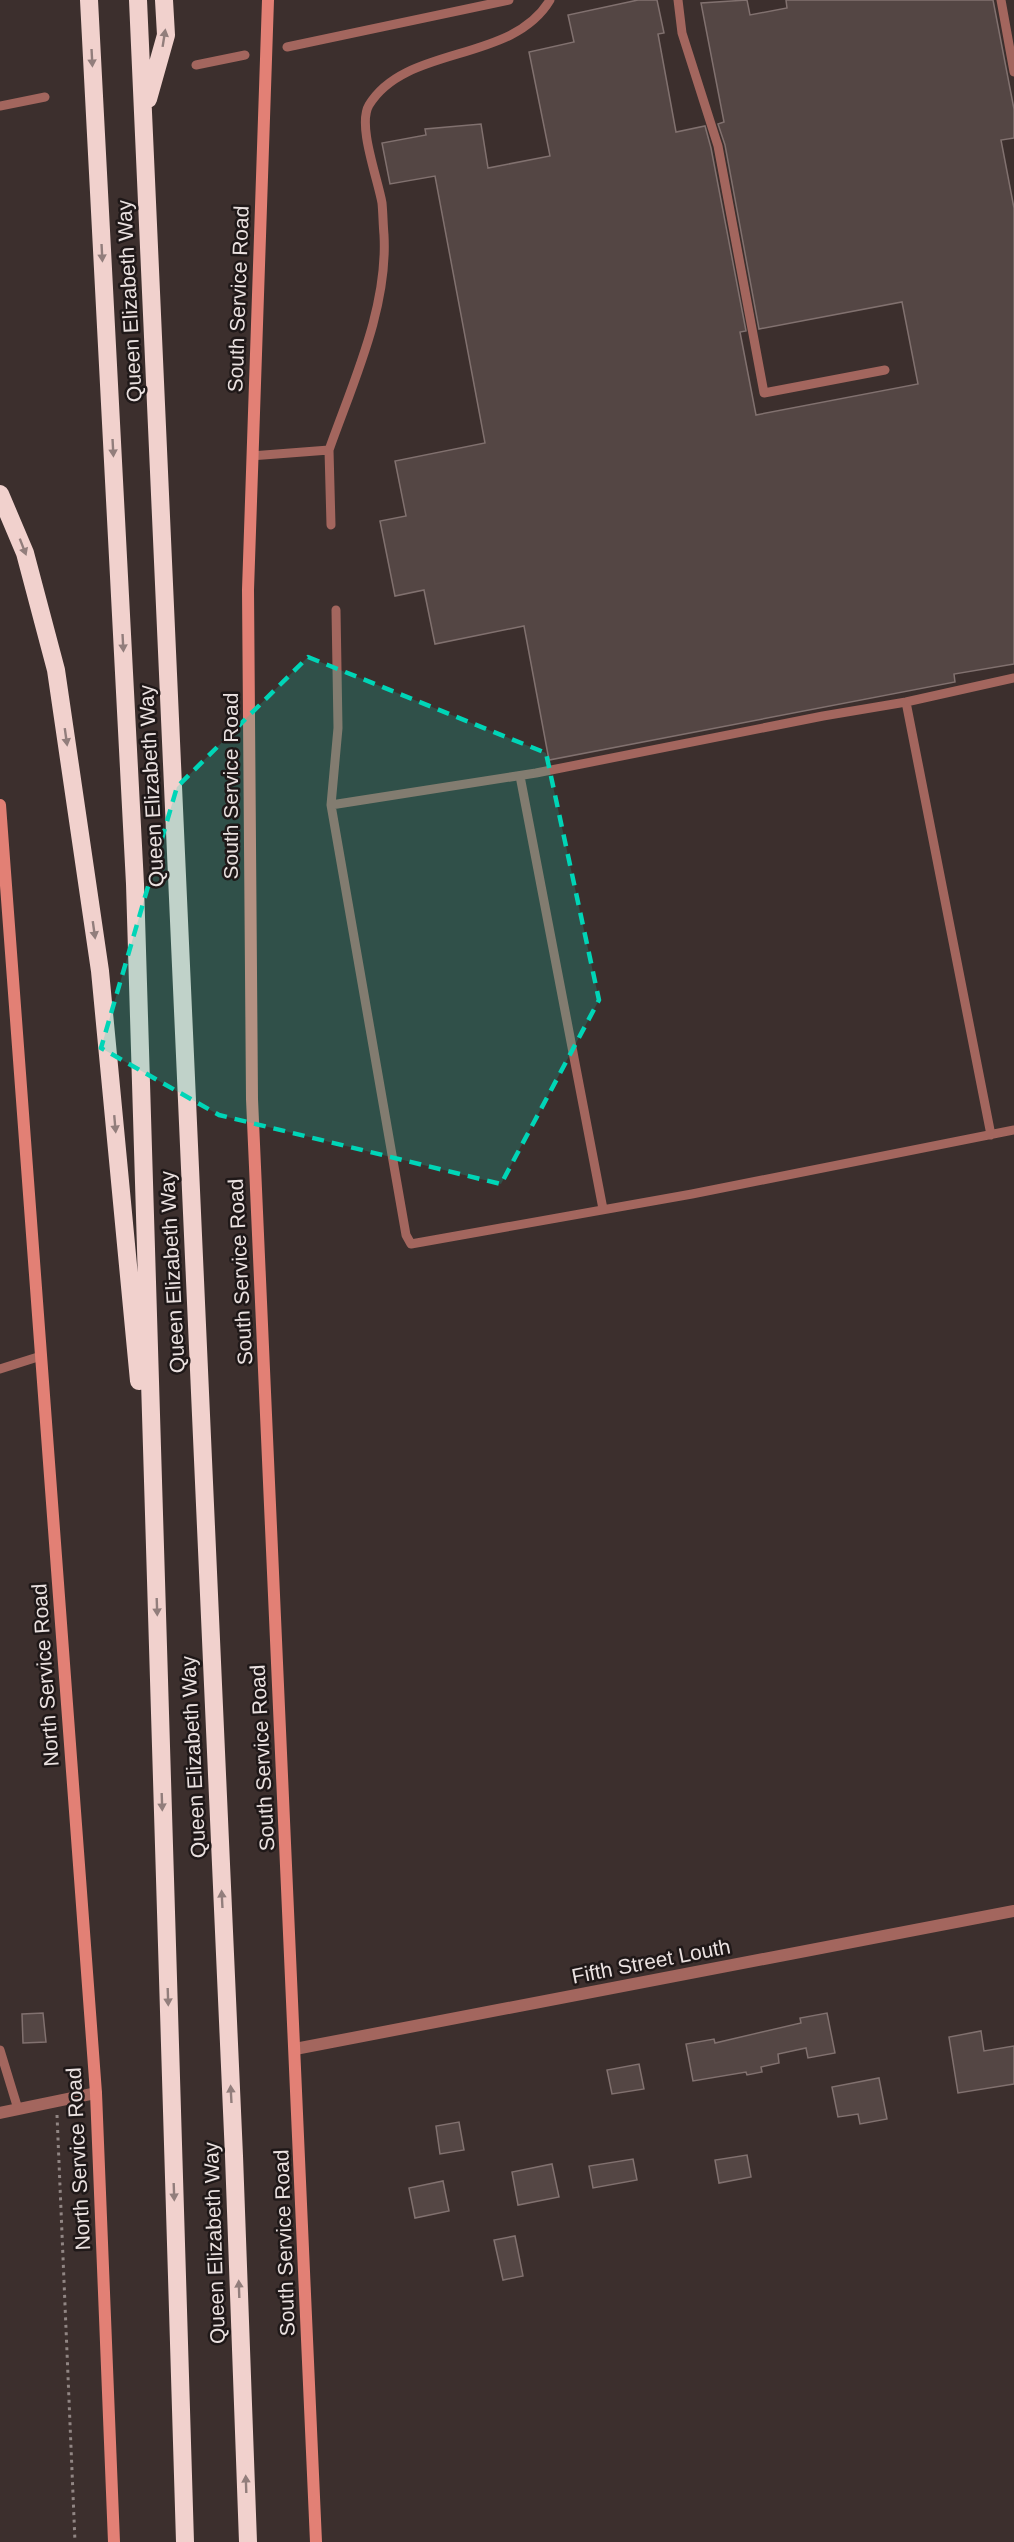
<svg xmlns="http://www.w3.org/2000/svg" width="1014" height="2542" viewBox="0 0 1014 2542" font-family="Arial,sans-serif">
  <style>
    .building { fill: #544644; stroke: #81716f; stroke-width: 1.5 }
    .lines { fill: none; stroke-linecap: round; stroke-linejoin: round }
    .path { stroke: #918684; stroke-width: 3; stroke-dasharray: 3 4.5; stroke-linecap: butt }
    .lane { stroke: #a3665e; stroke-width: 9 }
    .street { stroke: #a3665e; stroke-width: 12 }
    .secondary { stroke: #e28075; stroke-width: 12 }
    .highway { stroke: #f1d1cd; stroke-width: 18 }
    .oneway { fill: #927e7c }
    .marked { fill: #00d5b7; fill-opacity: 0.2; stroke: #00d5b7; stroke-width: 4.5; stroke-dasharray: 12 8; stroke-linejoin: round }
    .labels { text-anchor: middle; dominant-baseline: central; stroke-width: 5; stroke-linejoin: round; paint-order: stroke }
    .street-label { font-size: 21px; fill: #eae1e0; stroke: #1f1818 }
  </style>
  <rect width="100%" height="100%" fill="#3c2f2d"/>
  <path class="building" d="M638,0H657L664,33L658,34L676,132L705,126L711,148L746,331L740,332L756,415L918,384L902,302L759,329L725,145L718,124L724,122L701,3L747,0L750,15L787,8L786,0H993L1014,109V138L1001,140L1014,208V664L954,674L955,682L549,760L524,626L435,644L424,590L395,596L380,521L406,516L395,461L485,443L435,176L390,184L382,143L426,135L425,129L481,124L488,168L550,156L529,52L574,42L568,15Z
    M43,2013L46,2042L23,2043L22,2014Z
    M827,2013L835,2053L808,2058L806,2048L778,2054L779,2063L761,2067L762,2072L747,2075L746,2072L693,2081L686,2044L714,2039L715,2043L801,2023L800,2018Z
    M981,2031L984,2051L1014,2046V2084L958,2093L949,2037Z
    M639,2064L644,2089L612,2094L607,2070Z
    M879,2078L887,2119L860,2124L858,2114L838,2117L832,2087Z
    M459,2122L464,2150L440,2154L436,2126Z
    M747,2155L751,2177L719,2183L715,2160Z
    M633,2159L637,2180L593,2188L589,2166Z
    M552,2164L559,2197L518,2205L512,2172Z
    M443,2181L449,2211L415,2218L409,2188Z
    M515,2236L523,2276L503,2280L494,2240Z"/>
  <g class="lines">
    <path class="path" d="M57,2115L75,2542"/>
    <path class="lane" d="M678,0L682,33L718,146L764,393L885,370
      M1001,0L1014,72
      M287,47L509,0
      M196,65L245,55
      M0,106L45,97
      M329,450C353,382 388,308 384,235C383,224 383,213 382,203C378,179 357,125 369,105C406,44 512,64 550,0
      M252,456L329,450L331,525
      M336,610L338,728L331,805L406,1235L411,1244L692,1194L1014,1130
      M906,702L991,1135
      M520,776L603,1209
      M331,805L536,773L823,716L906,702L1014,678
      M0,1369L41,1356
      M0,2050L18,2109"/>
    <path class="street" d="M295,2049L1014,1911
      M0,2113L96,2093"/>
    <path class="secondary" d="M268,0L248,590L252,1099L316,2542
      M0,805L96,2093L114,2542"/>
    <path class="highway" d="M89,0L135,884L185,2542
      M138,0L234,2156L248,2542
      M148,99L166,35L164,0
      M0,494L25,553L56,670L100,971L139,1381"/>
  </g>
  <defs><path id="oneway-solid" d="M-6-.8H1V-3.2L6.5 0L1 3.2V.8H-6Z" transform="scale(1.5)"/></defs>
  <g class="oneway">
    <use href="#oneway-solid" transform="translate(164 38) rotate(-81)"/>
    <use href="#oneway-solid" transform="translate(92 58) rotate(87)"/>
    <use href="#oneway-solid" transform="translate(102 253) rotate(87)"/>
    <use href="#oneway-solid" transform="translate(113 448) rotate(87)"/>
    <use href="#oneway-solid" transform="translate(23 547) rotate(69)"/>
    <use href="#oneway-solid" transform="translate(123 643) rotate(87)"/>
    <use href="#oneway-solid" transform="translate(66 737) rotate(82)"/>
    <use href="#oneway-solid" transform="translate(94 930) rotate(82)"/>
    <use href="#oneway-solid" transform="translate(115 1124) rotate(85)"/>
    <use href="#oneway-solid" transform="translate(157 1607) rotate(88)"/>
    <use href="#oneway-solid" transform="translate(162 1802) rotate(88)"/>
    <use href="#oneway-solid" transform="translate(222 1899) rotate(-93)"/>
    <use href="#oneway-solid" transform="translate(168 1997) rotate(88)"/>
    <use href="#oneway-solid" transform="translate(231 2094) rotate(-93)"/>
    <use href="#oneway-solid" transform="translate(174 2192) rotate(88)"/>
    <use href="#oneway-solid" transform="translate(239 2289) rotate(-92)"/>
    <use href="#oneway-solid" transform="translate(246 2484) rotate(-92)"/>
  </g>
  <path class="marked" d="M308,657L546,753L599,1000L501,1184L219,1115L101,1048L177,787Z"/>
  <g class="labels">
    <g class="street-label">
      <text transform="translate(238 299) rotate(-88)">South Service Road</text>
      <text transform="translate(129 301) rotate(-93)">Queen Elizabeth Way</text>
      <text transform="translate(151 786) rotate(-93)">Queen Elizabeth Way</text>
      <text transform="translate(230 786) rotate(-90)">South Service Road</text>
      <text transform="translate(172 1272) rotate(-93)">Queen Elizabeth Way</text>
      <text transform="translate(240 1272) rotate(-93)">South Service Road</text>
      <text transform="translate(45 1675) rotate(-94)">North Service Road</text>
      <text transform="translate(193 1757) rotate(-93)">Queen Elizabeth Way</text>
      <text transform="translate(262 1758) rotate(-93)">South Service Road</text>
      <text transform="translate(651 1961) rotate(-11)">Fifth Street Louth</text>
      <text transform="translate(78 2159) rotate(-93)">North Service Road</text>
      <text transform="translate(214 2243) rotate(-92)">Queen Elizabeth Way</text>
      <text transform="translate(284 2243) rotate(-92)">South Service Road</text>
    </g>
  </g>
</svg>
